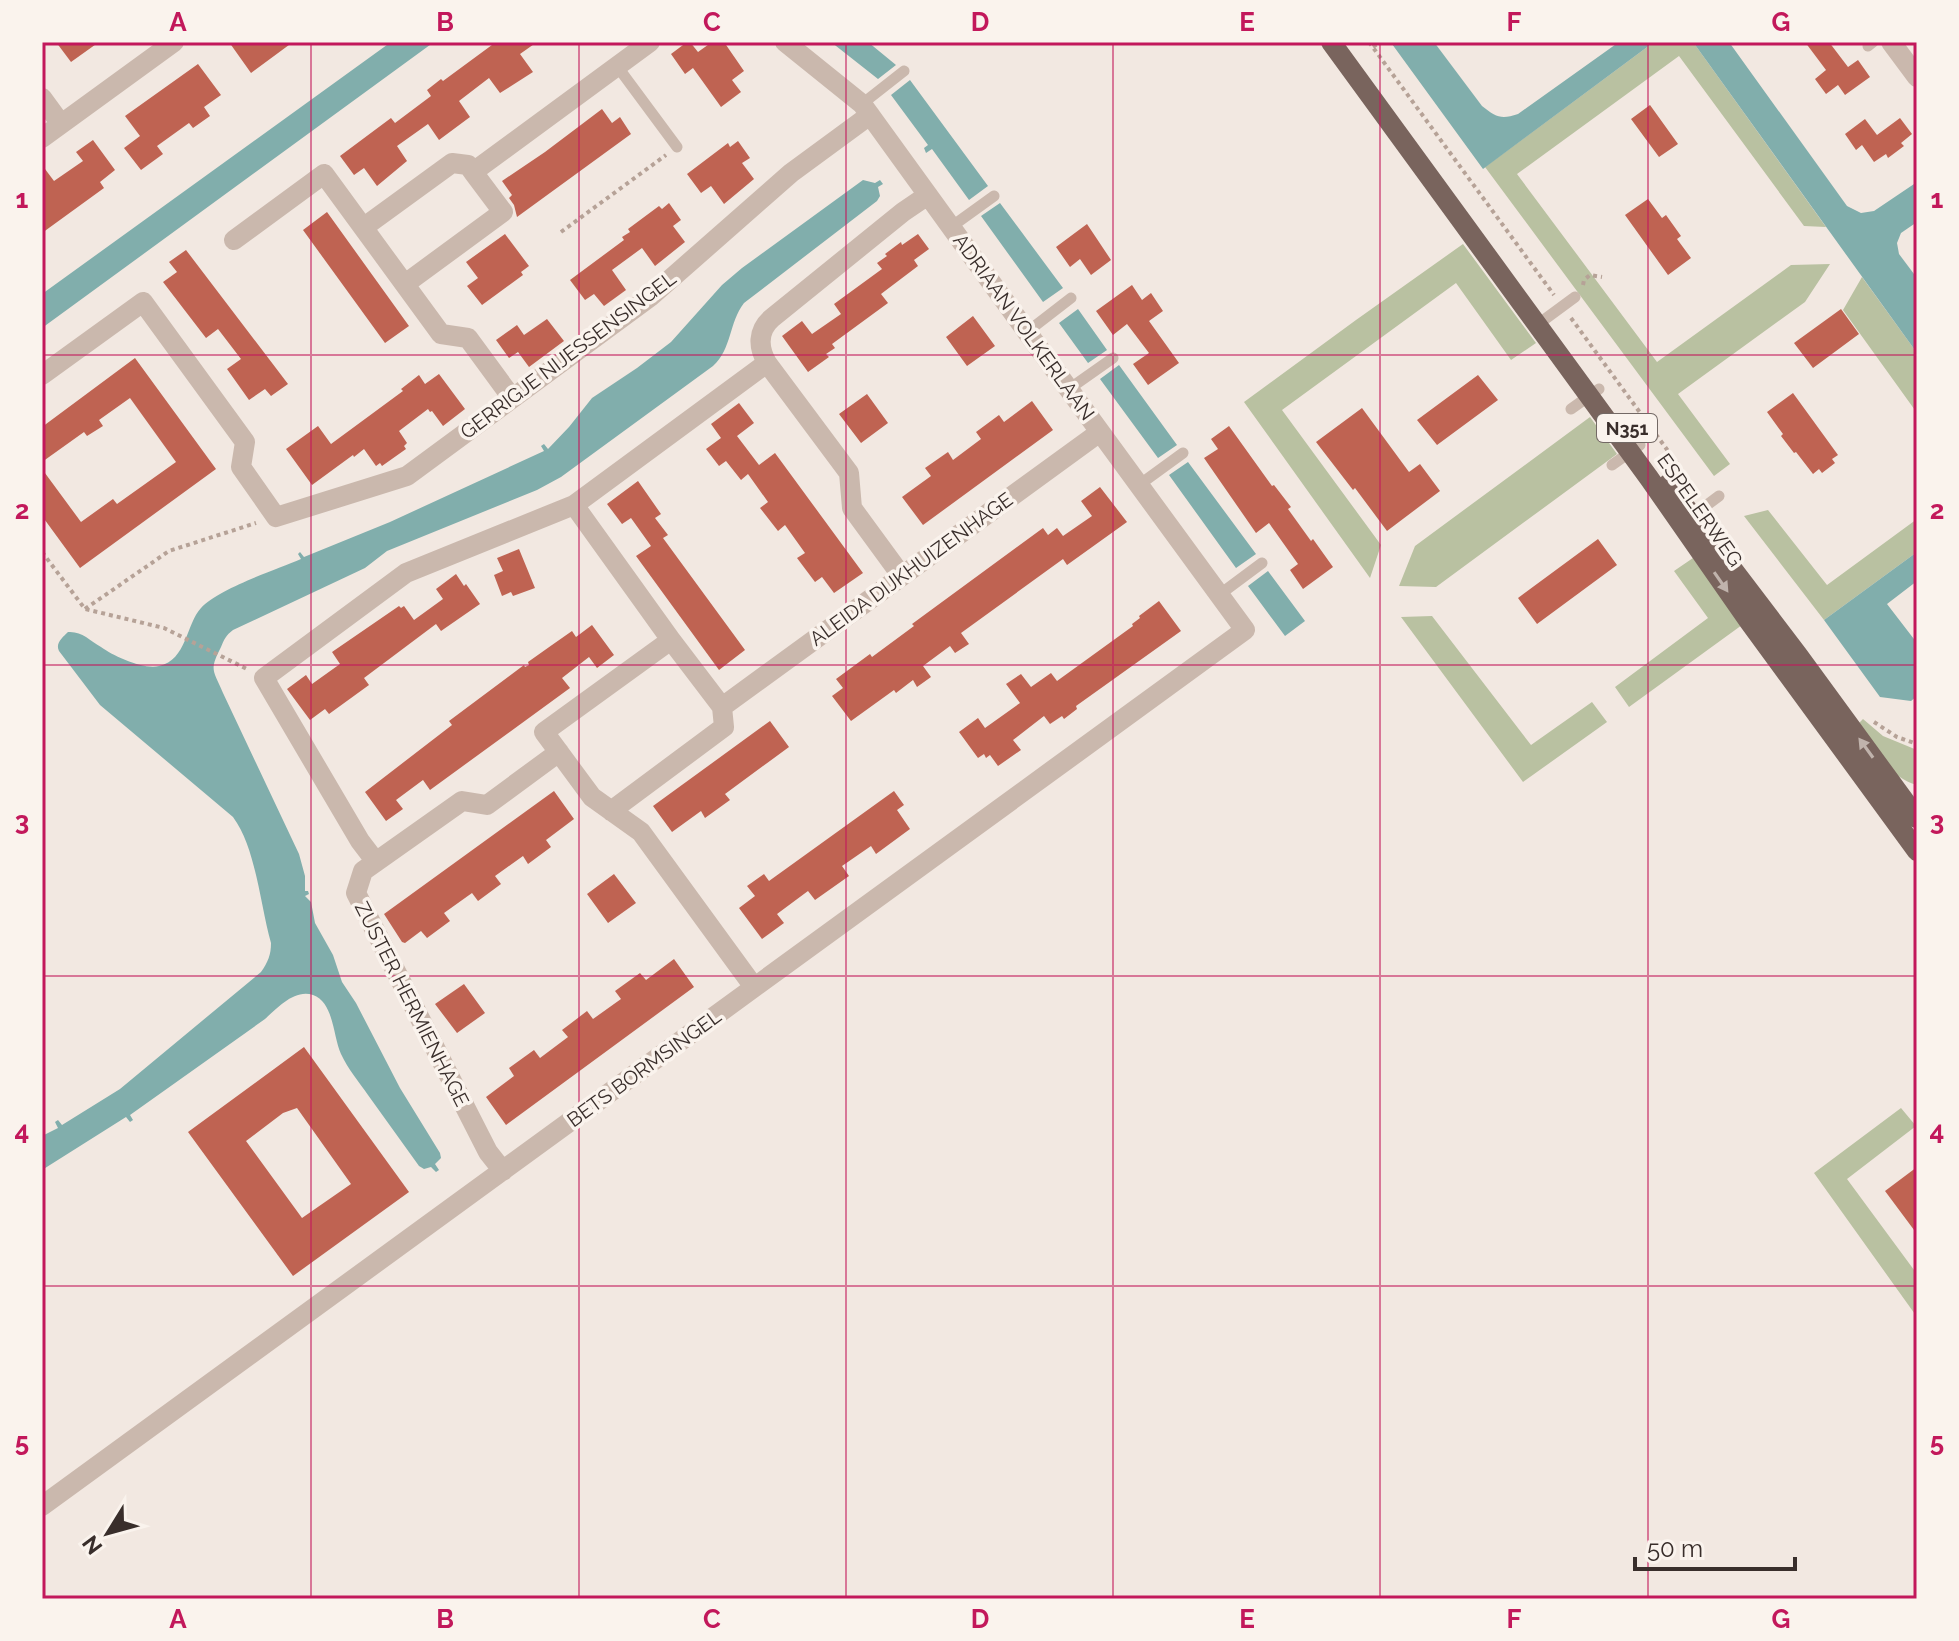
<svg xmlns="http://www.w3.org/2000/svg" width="1959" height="1641" viewBox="0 0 1959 1641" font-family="Raleway,sans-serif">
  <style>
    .green { fill: #b9c1a1 }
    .water { fill: #81aeac }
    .building { fill: #bf6352; fill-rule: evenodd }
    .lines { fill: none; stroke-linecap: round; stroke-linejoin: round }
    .path { stroke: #b6a297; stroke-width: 4; stroke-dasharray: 4 4; stroke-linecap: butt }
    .service { stroke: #cab8ad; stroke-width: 11 }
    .minor { stroke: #cab8ad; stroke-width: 20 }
    .primary { stroke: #79645d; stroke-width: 20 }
    .oneway { fill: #c0b3ac }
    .grid { fill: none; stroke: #c2185b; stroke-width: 2; stroke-opacity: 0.55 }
    .labels { text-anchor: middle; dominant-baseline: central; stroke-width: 7; stroke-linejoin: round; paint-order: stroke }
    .shield { fill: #faf3ed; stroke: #736965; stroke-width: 2 }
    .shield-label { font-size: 18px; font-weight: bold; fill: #392e2b }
    .street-label { font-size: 20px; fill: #392e2b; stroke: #faf3ed }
    .neatline { fill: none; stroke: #c2185b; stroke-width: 3 }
    .grid-label { font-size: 26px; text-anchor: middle; font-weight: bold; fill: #c2185b }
  </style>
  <rect width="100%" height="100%" fill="#f2e8e1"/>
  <path class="green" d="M1654,42H1693L1826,227L1804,226L1679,56L1517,174L1657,362L1791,265L1830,264L1805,302L1678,394L1730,464L1714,476L1485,167Z
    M1463,244L1536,343L1511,360L1456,283L1282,410L1381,545L1370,578L1244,402L1356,320Z
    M1862,277L1917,353V413L1843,310Z
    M1590,417L1617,454L1436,587L1399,586L1415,546Z
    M1768,510L1827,585L1917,519V552L1824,620L1744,516Z
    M1693,558L1742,625L1629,707L1615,687L1708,618L1674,571Z
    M1432,616L1531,745L1592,702L1607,722L1523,782L1401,617Z
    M1863,719L1883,736L1917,750V785C1889,778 1873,747 1857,725Z
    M1901,1108L1916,1126L1847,1179L1917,1274V1317L1814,1173Z"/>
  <path class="water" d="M391,42H434L42,328V294Z
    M831,42H868L896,65L878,79Z
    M1395,42H1434L1482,106C1496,117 1501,120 1518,114L1619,42H1654L1483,169L1392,44Z
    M1693,42H1729L1847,206L1861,213L1874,211L1917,182V222L1901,233L1897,243L1899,254L1917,278V353Z
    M910,80L988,186L969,200L932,149L926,153L924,148L928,145L891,95Z
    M863,180L875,183L880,180L883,184L878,187L880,196L877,201L744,303C729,322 732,349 713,366L561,477L537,490L387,551L365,568L233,630C226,635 224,640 221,647C209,671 213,669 223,693L299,854L305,876V891H308L309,894L305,896L311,902L315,923L333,955L342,982L356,1003L400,1088L440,1153L441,1158L435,1164L439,1170L436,1172L431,1167L424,1169L419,1166C402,1142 385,1119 368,1095C359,1082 348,1069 341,1054C333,1037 334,1002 313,995C294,989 278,1008 265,1019L130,1115L133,1120L130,1122L126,1117L42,1170V1136L58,1128L55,1122L58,1120L62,1125L120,1089L261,972C268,962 271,955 271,943C260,904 256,848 233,817L100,705L59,651C55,643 63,637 68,632C82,631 89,640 101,647C113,656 144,670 159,666C187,660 186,624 201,608C218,589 275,570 301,559L298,554L300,552L304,557L390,522L544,451L541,446L544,444L548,449L569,427L592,398L637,368L671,342L722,285L742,268Z
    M1000,203L1063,288L1043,302L981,216Z
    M1078,309L1107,350L1088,363L1059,323Z
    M1119,365L1177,445L1158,458L1100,379Z
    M1188,462L1256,554L1236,568L1169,475Z
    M1917,552V581L1887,604L1917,643V696L1911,701L1880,697L1824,620Z
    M1268,571L1305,621L1285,636L1248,586Z"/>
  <path class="building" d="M56,42H99L71,62Z
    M229,42H293L251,73Z
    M496,42H537L520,54L533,72L500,93L489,78L459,101L470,117L439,140L428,124L397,146L407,161L377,186L364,168L354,175L340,156L391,118L395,123L431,96L427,90L441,79L443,81Z
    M687,42H690L698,52L712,42H724L744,71L732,80L741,92L721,107L693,68L685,74L671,54Z
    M1805,42H1829L1848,67L1858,60L1870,77L1845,95L1838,85L1826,94L1815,79L1826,70Z
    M198,64L221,95L204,107L210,116L193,128L189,123L157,146L163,154L141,170L124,148L140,136L125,116Z
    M1650,105L1678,144L1659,157L1631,119Z
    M602,109L612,123L620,117L631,134L517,217L514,205L509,198L512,195L502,181L545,152Z
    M1900,118L1912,134L1901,143L1904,146L1888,158L1886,154L1874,162L1862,145L1856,150L1845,134L1865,119L1877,135Z
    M93,140L115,170L100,182L104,188L42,233V165L54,181L83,161L76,152Z
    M738,141L750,158L742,163L754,179L724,204L711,186L701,193L687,174L728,143L730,147Z
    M1648,199L1662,218L1666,215L1681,236L1677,239L1691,258L1668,275L1625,215Z
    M669,203L681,220L673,226L685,242L655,266L642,248L612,270L626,290L604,306L594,294L585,300L570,280L624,240L622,237L630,232L628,229L659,206L662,209Z
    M327,212L409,326L385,343L303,230Z
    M1087,224L1111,260L1091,275L1080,259L1070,267L1056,247Z
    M505,234L529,266L521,272L523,275L482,305L467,286L478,278L466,262Z
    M918,234L929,249L914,260L918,266L881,294L888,303L832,344L835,348L826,354L829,357L808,372L782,336L802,321L812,334L841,314L834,304L882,269L877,263L887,256L885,254L901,242L902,245Z
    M186,250L288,384L271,396L265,389L249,400L227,369L241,359L218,329L206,338L163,282L177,272L169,262Z
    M1132,285L1142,300L1151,293L1163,311L1149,321L1179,363L1148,385L1133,364L1149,353L1127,324L1113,335L1096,311Z
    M1841,309L1859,334L1813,368L1794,343Z
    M973,316L995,346L967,366L946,337Z
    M547,319L564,341L529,367L518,352L509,358L496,340L517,325L524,335Z
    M135,358L216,469L80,568L42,516V469L81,522L113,499L117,504L176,462L130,398L99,420L103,426L87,436L84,432L42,462V427Z
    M439,374L465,409L443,426L432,411L430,412L428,409L399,431L407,443L404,446L406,449L382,466L380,463L376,466L364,449L354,457L353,455L312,485L286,449L318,426L331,444L403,391L401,389L419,375L425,384Z
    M1478,375L1498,400L1437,445L1417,420Z
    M1793,393L1838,455L1832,459L1835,463L1822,473L1819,469L1813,474L1796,452L1794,453L1781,436L1783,434L1767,412Z
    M867,394L888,423L861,443L839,414Z
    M1032,401L1053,430L923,525L902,497L931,476L925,468L948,452L953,460L981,439L976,432L999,415L1004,422Z
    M739,403L754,423L737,436L759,465L775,453L863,573L834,593L822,577L815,582L797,558L805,553L785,525L778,531L760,508L768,502L748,474L741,480L726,461L719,466L706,449L721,438L711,424Z
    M1362,408L1409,472L1420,464L1440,491L1387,531L1355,488L1353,490L1316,442Z
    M1229,426L1272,486L1274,485L1291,507L1288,509L1311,541L1313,539L1333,567L1303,589L1290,570L1298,564L1269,523L1256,533L1204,458L1218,449L1211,439Z
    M638,481L661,514L655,518L668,535L663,538L745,650L719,670L636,556L651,546L631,518L622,524L607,504Z
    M1100,487L1127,522L1067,565L1063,559L961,633L969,644L955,653L950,646L923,666L931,677L917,687L913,680L896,693L894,690L851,721L832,696L843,688L836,679L870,654L872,657L914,626L912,624L1043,528L1048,535L1057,528L1063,536L1092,516L1081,501Z
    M1598,539L1617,565L1537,624L1518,598Z
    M519,549L535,588L513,596L511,592L502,596L494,575L503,571L497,558Z
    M456,574L464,586L466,584L480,604L441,631L436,624L364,678L369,685L329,714L325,709L310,720L287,689L306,675L312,684L340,664L332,652L399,606L401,608L404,606L414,620L443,599L436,589Z
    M1159,601L1181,631L1076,706L1077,709L1064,719L1062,716L1050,724L1044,716L1013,740L1021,750L998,766L990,755L986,758L984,754L978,758L959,732L978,718L985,728L1020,703L1006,684L1021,674L1031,687L1051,673L1057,681L1133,626L1132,624L1140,618L1139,616Z
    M592,625L614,655L597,668L589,657L562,678L570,688L430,790L423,780L396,800L403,809L386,821L365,792L452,725L449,721L524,665L525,667L529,665L528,662L552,645L572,631L576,637Z
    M770,721L789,747L725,794L730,800L705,818L701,811L672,832L653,806Z
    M554,791L574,819L546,840L551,847L528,864L523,856L495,876L501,884L478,901L472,893L444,913L450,921L427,938L421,931L405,943L402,942L384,914Z
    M894,791L904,805L897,810L910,829L876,854L871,846L842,866L849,876L815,900L808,891L777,914L784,923L762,939L739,908L755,896L747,886L764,874L769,881Z
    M614,874L636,903L608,923L587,894Z
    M674,959L694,987L506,1125L486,1097L514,1076L509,1068L534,1050L540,1058L568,1037L562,1030L570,1024L587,1011L593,1019L621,999L615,991L640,973L646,980Z
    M464,984L485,1013L457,1033L435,1004Z
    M304,1047L409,1192L293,1276L188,1132ZM297,1108L351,1184L302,1218L246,1141L283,1113Z
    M1917,1167V1234L1885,1191Z"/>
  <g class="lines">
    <path class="path" d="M1369,42L1554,295
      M1373,47L1380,42
      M561,232L666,155
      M1583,285L1584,280L1590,275L1602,277
      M1571,318L1679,466
      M42,552L85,609L164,628L247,669
      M85,609L169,551L256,523
      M1874,722L1897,737L1917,744"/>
    <path class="service" d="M1868,46L1873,42
      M617,66L677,147
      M862,104L904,71
      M951,227L994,196
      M1537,325L1575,297
      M1027,332L1071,298
      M1069,389L1113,358
      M1571,409L1599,389
      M1612,465L1640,445
      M1139,485L1183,453
      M1691,517L1719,496
      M1219,595L1262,563"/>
    <path class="minor" d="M1891,42L1917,77
      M42,98L61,124
      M42,138L174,42
      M364,227L452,163L468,165L473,172L650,42
      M234,240L324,174L441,334L468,338L512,398
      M405,284L503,212L473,172
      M42,375L143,302L245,442L241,467L276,517L407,476L650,297L791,173L870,115
      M574,505L671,640L544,732L592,797L641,832L754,987
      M901,575L852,508L849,473L767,363C758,347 757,331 772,318L903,212L928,195
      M722,707L1100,432
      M611,811L724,727L722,707L671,640
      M376,862L360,841L264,678L406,573L574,505L767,363
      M503,1171L488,1152L356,893L363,871L462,801L487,805L559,752
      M42,1506L1245,630L1027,332L862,104L785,42"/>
    <path class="primary" d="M1331,42L1649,478L1748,620L1917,851
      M1668,484L1798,655L1917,818"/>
  </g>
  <defs><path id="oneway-solid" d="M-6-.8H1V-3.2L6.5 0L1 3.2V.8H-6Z" transform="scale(2)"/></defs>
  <g class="oneway">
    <use href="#oneway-solid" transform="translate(1721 582) rotate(55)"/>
    <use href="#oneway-solid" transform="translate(1866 748) rotate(-126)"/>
  </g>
  <path class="grid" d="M311,42V1599M579,42V1599M846,42V1599M1113,42V1599M1380,42V1599M1648,42V1599M42,355H1917M42,665H1917M42,976H1917M42,1286H1917"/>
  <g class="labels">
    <rect class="shield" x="1597" y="414" width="60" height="28" rx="6"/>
    <g class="shield-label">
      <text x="1627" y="428">N351</text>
    </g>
    <g class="street-label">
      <text transform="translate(1024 327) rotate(54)">ADRIAAN VOLKERLAAN</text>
      <text transform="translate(568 355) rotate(-37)">GERRIGJE NIJESSENSINGEL</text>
      <text transform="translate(1700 510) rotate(55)">ESPELERWEG</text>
      <text transform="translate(911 569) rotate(-36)">ALEIDA DIJKHUIZENHAGE</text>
      <text transform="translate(412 1004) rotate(63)">ZUSTER HERMIENHAGE</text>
      <text transform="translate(644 1068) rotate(-36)">BETS BORMSINGEL</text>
    </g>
  </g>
  <rect width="1959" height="1641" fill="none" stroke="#faf3ed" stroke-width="88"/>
  <g transform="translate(108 1533) rotate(233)" stroke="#faf3ed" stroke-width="6" paint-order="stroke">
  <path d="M0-6L14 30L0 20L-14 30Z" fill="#392e2b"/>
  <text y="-12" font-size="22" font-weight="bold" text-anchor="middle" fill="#392e2b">N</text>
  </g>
  <path d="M1635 1557v12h160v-12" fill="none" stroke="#392e2b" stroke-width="4"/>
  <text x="1647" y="1557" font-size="24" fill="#392e2b" stroke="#faf3ed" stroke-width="6" paint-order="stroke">50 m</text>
  <rect x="44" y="44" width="1871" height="1553" class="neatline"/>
  <g class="grid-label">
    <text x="178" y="31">A</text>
    <text x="445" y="31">B</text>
    <text x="712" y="31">C</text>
    <text x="980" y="31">D</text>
    <text x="1247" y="31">E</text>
    <text x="1514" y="31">F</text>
    <text x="1781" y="31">G</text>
    <text x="22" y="208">1</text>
    <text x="1937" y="208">1</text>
    <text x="22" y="519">2</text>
    <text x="1937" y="519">2</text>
    <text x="22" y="830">3</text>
    <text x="1937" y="830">3</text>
    <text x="22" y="1140">4</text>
    <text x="1937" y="1140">4</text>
    <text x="22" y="1451">5</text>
    <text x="1937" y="1451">5</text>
    <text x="178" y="1628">A</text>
    <text x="445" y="1628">B</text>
    <text x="712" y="1628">C</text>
    <text x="980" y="1628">D</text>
    <text x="1247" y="1628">E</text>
    <text x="1514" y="1628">F</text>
    <text x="1781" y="1628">G</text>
  </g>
</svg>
